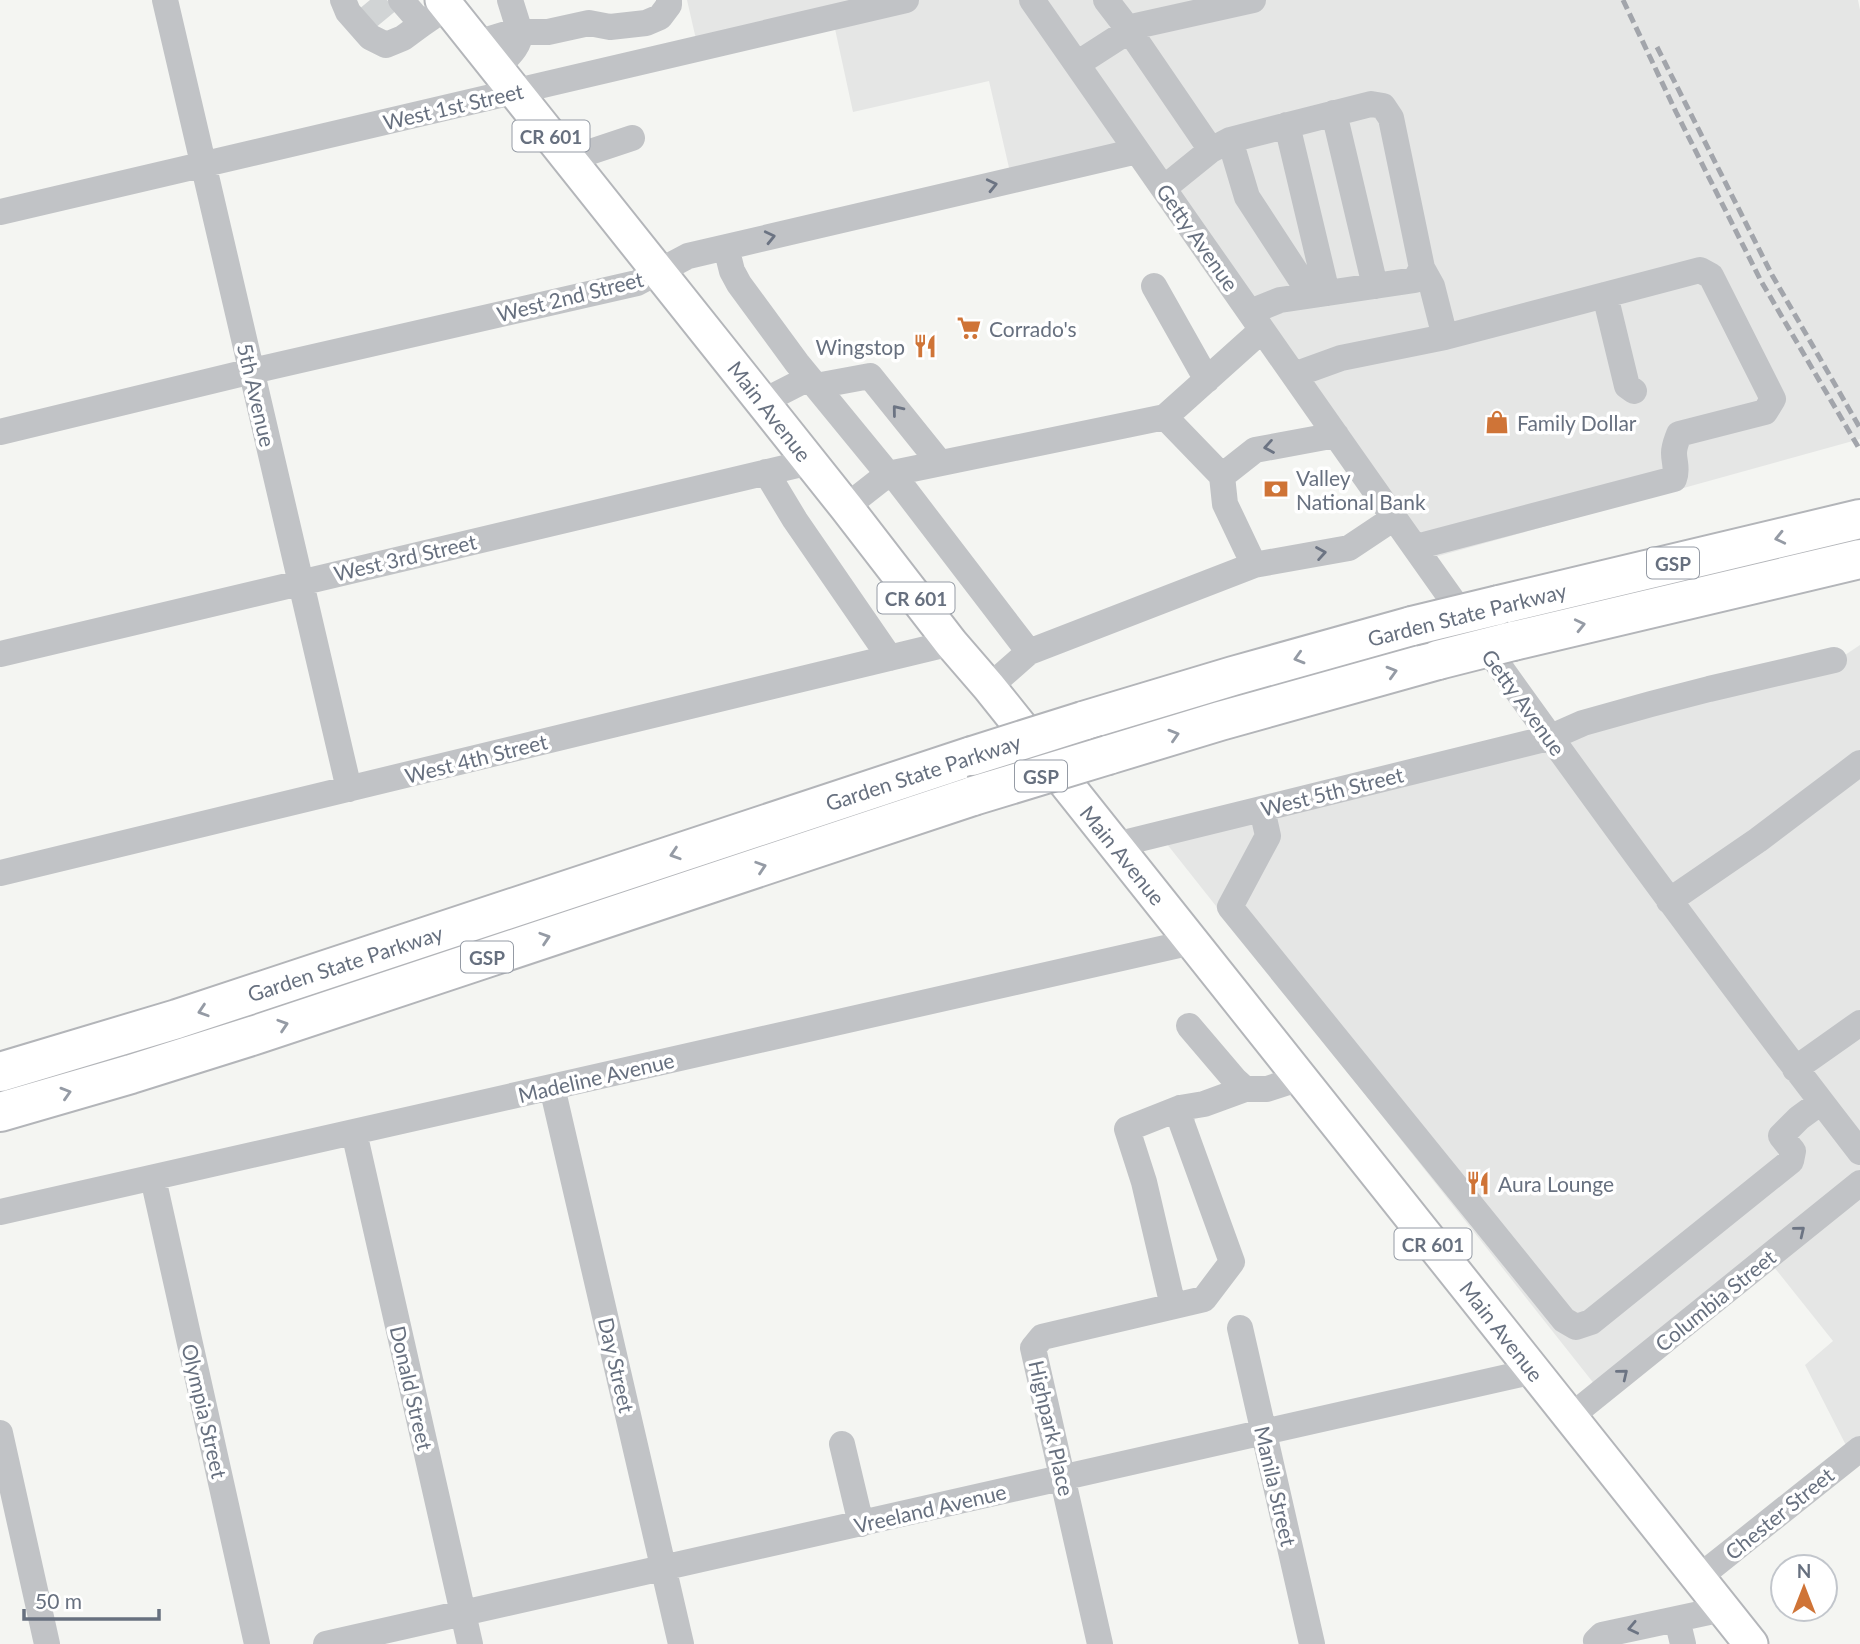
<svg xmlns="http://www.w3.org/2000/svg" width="1860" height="1644" viewBox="0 0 1860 1644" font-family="Lato,sans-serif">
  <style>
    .built { fill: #e5e6e5 }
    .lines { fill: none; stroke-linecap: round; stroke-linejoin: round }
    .minor-tunnel { stroke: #d1d4d5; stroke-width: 26; stroke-dasharray: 26 13; stroke-linecap: butt }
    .major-casing { stroke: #b4b6ba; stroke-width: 37 }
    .highway-casing { stroke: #b3b5b9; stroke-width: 42 }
    .minor { stroke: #c1c3c6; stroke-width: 26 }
    .major { stroke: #fff; stroke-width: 33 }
    .highway { stroke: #fff; stroke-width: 38 }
    .rail { stroke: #a2a5ab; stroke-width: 5; stroke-dasharray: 10 5; stroke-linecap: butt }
    .highway-bridge-casing { stroke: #b3b5b9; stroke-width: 42; stroke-linecap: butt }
    .highway-bridge { stroke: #fff; stroke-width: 38 }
    .oneway { stroke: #6c7483 }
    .oneway2 { stroke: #959ba5 }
    .labels { text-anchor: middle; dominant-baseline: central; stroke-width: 7; stroke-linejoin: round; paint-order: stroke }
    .shield { fill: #fff; stroke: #959ba5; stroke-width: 2 }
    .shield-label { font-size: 19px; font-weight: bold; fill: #67707f }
    .street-label { font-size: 21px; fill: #67707f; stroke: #fff }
    .poi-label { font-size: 21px; fill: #67707f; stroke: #fff; text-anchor: start }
  </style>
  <rect width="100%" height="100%" fill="#f4f5f2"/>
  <path class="built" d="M687,0H1858L1860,10V439L1424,560L1130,155L1013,185L989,81L853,112L832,15L698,48Z
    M1860,645V1465L1853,1459L1805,1365L1833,1341L1770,1262L1603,1395L1159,834L1842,657Z"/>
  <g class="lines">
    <path class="minor-tunnel" d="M370,0L386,19"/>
    <g class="major-casing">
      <path id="major" d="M442,0L846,507L951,643L989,687L1029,737L1751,1644"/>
    </g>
    <g class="highway-casing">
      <path id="highway" d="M1499,605L1860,519
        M1513,641L1860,559
        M1083,721L1233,676L1412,626
        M1108,755L1220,721L1438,660
        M0,1072L177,1019L972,756
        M0,1112L131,1074L258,1034L973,796"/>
    </g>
    <path class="minor" d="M165,0L349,789
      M343,0L348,12L370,37L386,45L403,38L422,24
      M401,0L422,24L435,15
      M510,0L520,32H548L589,23L610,27L646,23L660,17L669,5V0
      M1032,0C1303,388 1570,778 1860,1152
      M1106,0L1129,30L1211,150
      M477,43L513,32H520C521,46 506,58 497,68
      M1077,64L1136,26L1253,0
      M1334,113L1375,286
      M1287,125L1327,293
      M1230,140L1247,197L1311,295
      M569,159L632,138
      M1164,188L1211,150L1230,140L1371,104L1383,106L1391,118L1422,268L1415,280L1280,300L1250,312
      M0,212L906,0
      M726,247L732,271L739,284L797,363L888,474
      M1154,286L1207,380
      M1605,295L1627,386L1634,391
      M1294,375L1341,358L1445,337
      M816,386L870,376L940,463
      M762,402L809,378
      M1165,417L1222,476
      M0,432L252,371L637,283L688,256L1137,151
      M766,472L795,520L890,658
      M892,473L1029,652L1254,565L1349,548L1394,518
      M846,507L888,474L1165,417L1262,330
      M1416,547L1674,479C1678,469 1674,463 1674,453C1674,446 1677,440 1679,434L1765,412L1773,399L1711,276L1700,270L1445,337L1432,286L1422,268
      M1254,565L1225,504L1222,476L1255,450L1336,435
      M0,654L810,462
      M989,687L1029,652
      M1262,809L1268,836L1230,907L1564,1320L1576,1327L1591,1322L1791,1161L1793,1151L1781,1136L1799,1118L1821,1102
      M1115,845L1549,738L1583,723L1651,704L1709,689L1834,660
      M0,873L951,643
      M1669,901L1758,840L1860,763
      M1189,1026L1235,1080L1245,1089H1267L1301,1078
      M1795,1069L1860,1023
      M552,1087L681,1644
      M1180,1108L1204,1104L1245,1089
      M354,1132L470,1644
      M153,1178L257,1644
      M0,1212L1192,942
      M1240,1328L1312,1644
      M1570,1417L1860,1183
      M0,1433L47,1644
      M842,1444L861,1524
      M1698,1578L1860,1449
      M1677,1619L1683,1644
      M326,1644L1534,1371
      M1100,1644L1033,1348L1042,1337L1204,1299L1232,1262L1182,1124L1180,1108L1127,1129L1144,1182L1173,1306
      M1597,1644L1596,1641L1602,1635L1723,1609"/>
    <use href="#major" class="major"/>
    <use href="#highway" class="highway"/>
    <path class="rail" d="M1623,0L1676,112L1761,281L1860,450
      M1657,47L1772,275L1860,428"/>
    <g class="highway-bridge-casing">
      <path id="highway-bridge" d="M1412,626L1499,605
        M1438,660L1513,641
        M972,756L1083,721
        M973,796L1108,755"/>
    </g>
    <use href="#highway-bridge" class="highway-bridge"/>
  </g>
  <defs><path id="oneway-chevron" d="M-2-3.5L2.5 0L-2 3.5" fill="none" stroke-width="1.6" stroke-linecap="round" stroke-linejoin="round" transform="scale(1.75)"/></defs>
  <g class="oneway">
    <use href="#oneway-chevron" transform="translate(992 185) rotate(-13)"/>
    <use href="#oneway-chevron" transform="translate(770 237) rotate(-13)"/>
    <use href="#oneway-chevron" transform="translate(897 410) rotate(-129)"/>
    <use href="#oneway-chevron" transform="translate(1269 447) rotate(170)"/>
    <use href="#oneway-chevron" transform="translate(1321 553) rotate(-10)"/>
    <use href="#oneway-chevron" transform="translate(1800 1231) rotate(-39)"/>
    <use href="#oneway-chevron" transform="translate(1623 1374) rotate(-39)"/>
    <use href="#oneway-chevron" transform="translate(1633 1628) rotate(168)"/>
  </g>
  <g class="oneway2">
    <use href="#oneway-chevron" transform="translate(1780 538) rotate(167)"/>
    <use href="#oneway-chevron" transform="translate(1580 625) rotate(-13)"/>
    <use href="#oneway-chevron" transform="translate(1299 658) rotate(164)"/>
    <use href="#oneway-chevron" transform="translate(1392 672) rotate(-16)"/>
    <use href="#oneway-chevron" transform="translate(1174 735) rotate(-17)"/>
    <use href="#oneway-chevron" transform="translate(675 854) rotate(162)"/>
    <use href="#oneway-chevron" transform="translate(761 867) rotate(-18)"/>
    <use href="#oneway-chevron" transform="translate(545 938) rotate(-18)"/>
    <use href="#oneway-chevron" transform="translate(203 1011) rotate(162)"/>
    <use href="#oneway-chevron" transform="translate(283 1025) rotate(-18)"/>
    <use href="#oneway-chevron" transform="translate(66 1093) rotate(-17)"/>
  </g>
  <defs>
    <g id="supermarket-bare" transform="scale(1.89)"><path d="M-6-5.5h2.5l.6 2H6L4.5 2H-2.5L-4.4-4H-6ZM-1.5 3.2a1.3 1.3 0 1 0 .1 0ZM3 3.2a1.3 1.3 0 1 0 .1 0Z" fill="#cf7437" stroke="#fff" stroke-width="2.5" paint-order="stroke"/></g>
    <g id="restaurant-bare" transform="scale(1.89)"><path d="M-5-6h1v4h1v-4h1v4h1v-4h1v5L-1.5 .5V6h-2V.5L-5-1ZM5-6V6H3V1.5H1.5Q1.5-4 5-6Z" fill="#cf7437" stroke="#fff" stroke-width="2.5" paint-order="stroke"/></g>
    <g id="shop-bare" transform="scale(1.89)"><path d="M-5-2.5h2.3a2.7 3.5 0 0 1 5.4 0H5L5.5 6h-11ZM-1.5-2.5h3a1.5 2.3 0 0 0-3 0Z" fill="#cf7437" stroke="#fff" stroke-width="2.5" paint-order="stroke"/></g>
    <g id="bank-bare" transform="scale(1.89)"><path d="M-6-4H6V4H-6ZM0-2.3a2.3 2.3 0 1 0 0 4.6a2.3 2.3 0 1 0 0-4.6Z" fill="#cf7437" stroke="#fff" stroke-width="2.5" paint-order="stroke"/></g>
  </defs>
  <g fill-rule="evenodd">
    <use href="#supermarket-bare" x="969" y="328"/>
    <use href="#restaurant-bare" x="925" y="346"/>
    <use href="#shop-bare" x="1497" y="422"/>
    <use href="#bank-bare" x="1276" y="489"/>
    <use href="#restaurant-bare" x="1478" y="1183"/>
  </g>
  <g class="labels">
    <g class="shield">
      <rect x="512.5" y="120.5" width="77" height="31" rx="5"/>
      <rect x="1647" y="547.5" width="52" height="31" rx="5"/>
      <rect x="877.5" y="582.5" width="77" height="31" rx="5"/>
      <rect x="1015" y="760.5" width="52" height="31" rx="5"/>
      <rect x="461" y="941.5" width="52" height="31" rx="5"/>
      <rect x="1394.5" y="1228.5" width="77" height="31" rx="5"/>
    </g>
    <g class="shield-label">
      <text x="551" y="136">CR 601</text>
      <text x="1673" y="563">GSP</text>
      <text x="916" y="598">CR 601</text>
      <text x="1041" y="776">GSP</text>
      <text x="487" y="957">GSP</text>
      <text x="1433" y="1244">CR 601</text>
    </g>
    <g class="street-label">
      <text transform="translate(453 106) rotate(-13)">West 1st Street</text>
      <text transform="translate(1198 237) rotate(55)">Getty Avenue</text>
      <text transform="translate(570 296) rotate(-14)">West 2nd Street</text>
      <text transform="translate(257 395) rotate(77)">5th Avenue</text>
      <text transform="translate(770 411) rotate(52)">Main Avenue</text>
      <text transform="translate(405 557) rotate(-13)">West 3rd Street</text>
      <text transform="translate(1467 614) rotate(-14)">Garden State Parkway</text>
      <text transform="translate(1524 702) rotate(54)">Getty Avenue</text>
      <text transform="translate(476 758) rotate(-14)">West 4th Street</text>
      <text transform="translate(923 772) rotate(-18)">Garden State Parkway</text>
      <text transform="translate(1332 791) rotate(-14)">West 5th Street</text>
      <text transform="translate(1123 855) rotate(51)">Main Avenue</text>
      <text transform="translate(345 963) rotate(-18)">Garden State Parkway</text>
      <text transform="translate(596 1077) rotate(-13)">Madeline Avenue</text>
      <text transform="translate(1715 1300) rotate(-39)">Columbia Street</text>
      <text transform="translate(1502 1331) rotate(52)">Main Avenue</text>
      <text transform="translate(617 1365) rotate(77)">Day Street</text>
      <text transform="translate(412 1388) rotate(77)">Donald Street</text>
      <text transform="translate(205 1411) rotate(77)">Olympia Street</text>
      <text transform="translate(1052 1428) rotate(77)">Highpark Place</text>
      <text transform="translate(1276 1486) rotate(77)">Manila Street</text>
      <text transform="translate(930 1508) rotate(-13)">Vreeland Avenue</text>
      <text transform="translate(1779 1513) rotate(-39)">Chester Street</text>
    </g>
    <g class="poi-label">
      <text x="989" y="328">Corrado's</text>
      <text x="905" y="346" text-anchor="end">Wingstop</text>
      <text x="1517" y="422">Family Dollar</text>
      <text x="1296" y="477">Valley<tspan x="1296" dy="24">National Bank</tspan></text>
      <text x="1498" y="1183">Aura Lounge</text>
    </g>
  </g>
  <g transform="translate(1804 1588)"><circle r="33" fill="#ffffff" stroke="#c2c6cc" stroke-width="2"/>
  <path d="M0-5L12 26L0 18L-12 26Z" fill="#cf7437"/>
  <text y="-10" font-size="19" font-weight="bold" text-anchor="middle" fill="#67707f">N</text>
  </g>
  <path d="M24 1609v10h135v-10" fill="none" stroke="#67707f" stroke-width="3.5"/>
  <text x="35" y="1609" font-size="21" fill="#67707f" stroke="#ffffff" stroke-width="5" paint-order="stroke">50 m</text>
</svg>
